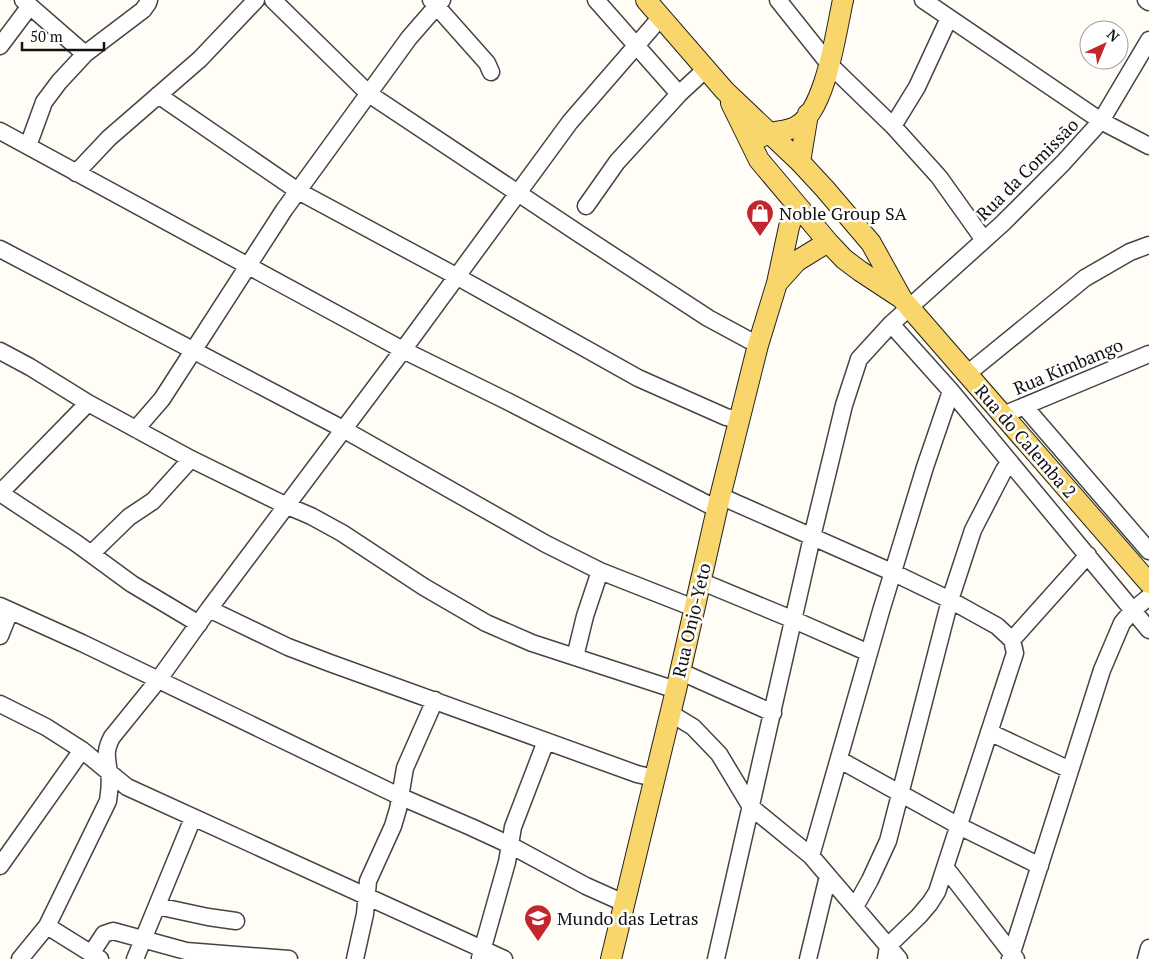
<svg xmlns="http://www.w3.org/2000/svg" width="1149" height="959" viewBox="0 0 1149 959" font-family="'PT Serif',serif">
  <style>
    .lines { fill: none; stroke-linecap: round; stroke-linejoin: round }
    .minor-casing { stroke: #444; stroke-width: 19 }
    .major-casing { stroke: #222; stroke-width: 22 }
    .minor { stroke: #fff; stroke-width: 16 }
    .major { stroke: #f9d66b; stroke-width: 20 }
    .labels { text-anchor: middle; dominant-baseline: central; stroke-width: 5; stroke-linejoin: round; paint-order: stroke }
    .street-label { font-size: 18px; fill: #111; stroke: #fff }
    .poi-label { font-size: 18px; fill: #111; stroke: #fff; text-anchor: start }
  </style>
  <rect width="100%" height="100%" fill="#fffdf5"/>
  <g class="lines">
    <g class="minor-casing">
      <path id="minor" d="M23,0L85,54
        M273,0L369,94L578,233L708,318L758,345
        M431,0L487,63L491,72
        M596,0L679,94
        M778,0L829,64L893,126L939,177L984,240
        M923,0L1101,121L1149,146
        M1146,0L1149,2
        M0,46L30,6
        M158,95L298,191L456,276L638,378L726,417L739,420
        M893,126L917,87L949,18
        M0,131L403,350L509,402L717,509
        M28,146L44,102L59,82L85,54L143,10L148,3L149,0
        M76,173L109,138L200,59L256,0
        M586,206L617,162L679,94L706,69
        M0,249L343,429L546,544L600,571L694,608
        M891,324L951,391L1149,630
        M0,351L30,367L88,403L191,459L285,505L311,516L342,533L424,587L486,623L532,643L676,690
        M967,374L1085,278L1130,252L1149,245
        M1024,406L1149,551
        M1003,415L1149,354
        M136,429L162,399L284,210L409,38L442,0
        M0,493L76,543L132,584L199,624
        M0,493L88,403
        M720,496L894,573L950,600L997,626L1012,640L1015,653L937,892L930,903L919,916L888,946L886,959
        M91,554L129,517L153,501L191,459
        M700,581L794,620L869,653
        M0,606L82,643L399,796L471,827L510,845L586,886L624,903
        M209,609L288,647L330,663L637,774L654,778
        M0,636L10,611
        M1012,640L1088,555
        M575,657L585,616L600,571
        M679,671L773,713
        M0,704L46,727L82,750L127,787L504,959
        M670,713L693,727L719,754L751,807L811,856L899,959
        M989,732L1070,770
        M840,760L959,826L1040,866
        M811,856L881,611L925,467L951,391
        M0,866L82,750
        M945,867L1016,959
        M157,906L208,917L236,921
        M855,907L870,880L888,841L950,600L973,530L1004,470L1010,462
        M47,926L100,959
        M91,954L104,934L113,931L186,951L289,959
        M480,958L507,862L513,827L546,741
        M20,959L47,926L108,801C109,792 111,783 109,773C107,757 104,752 112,737L159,679L209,609L403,350L570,122L661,17
        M135,959L193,818
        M355,959L365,914L368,881L393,826L398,809L405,768L435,700
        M716,959L812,537L844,405L859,359L891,324L1003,223L1063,163L1101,121L1149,40
        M808,959L828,876
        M1010,959L1102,670L1122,623L1133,610L1149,597
        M1146,959L1149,948"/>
    </g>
    <g class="major-casing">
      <path id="major" d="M646,0L725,91L800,162L825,189L871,243L902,299L1149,583
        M731,103L759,160L828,242L844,259L860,271L901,298
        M761,137C771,130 786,133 797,126C826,110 836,31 843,0
        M800,162L808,114
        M779,281L797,261L828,242
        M611,959L676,690L717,509L758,345L777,283L789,227L796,205"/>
    </g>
    <use href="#minor" class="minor"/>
    <use href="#major" class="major"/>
  </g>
  <defs>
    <g id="shop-pin" transform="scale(1.4375)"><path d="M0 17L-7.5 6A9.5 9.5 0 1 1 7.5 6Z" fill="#c4262e" stroke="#fff"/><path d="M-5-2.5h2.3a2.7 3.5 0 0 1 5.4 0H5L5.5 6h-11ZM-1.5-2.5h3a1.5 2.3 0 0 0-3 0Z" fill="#fff"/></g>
    <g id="school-pin" transform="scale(1.4375)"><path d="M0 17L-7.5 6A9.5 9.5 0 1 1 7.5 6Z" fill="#c4262e" stroke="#fff"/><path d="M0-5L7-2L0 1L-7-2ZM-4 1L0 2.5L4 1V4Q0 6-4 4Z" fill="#fff"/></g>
  </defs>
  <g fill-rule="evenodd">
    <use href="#shop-pin" x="760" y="213"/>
    <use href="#school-pin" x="538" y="918"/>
  </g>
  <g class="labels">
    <g class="street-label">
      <text transform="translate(1027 169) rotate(-45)">Rua da Comissão</text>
      <text transform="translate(1068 366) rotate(-23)">Rua Kimbango</text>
      <text transform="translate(1026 441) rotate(49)">Rua do Calemba 2</text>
      <text transform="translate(691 620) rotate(-77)">Rua Onjo-Yeto</text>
    </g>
    <g class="poi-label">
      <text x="779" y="213">Noble Group SA</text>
      <text x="557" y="918">Mundo das Letras</text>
    </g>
  </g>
  <g transform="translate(1104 45) rotate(44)"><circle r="24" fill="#ffffff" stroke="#a0a0a0"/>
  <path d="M0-4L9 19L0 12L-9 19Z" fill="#c4262e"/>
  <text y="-8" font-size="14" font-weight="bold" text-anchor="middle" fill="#111111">N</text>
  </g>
  <path d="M22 42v8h82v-8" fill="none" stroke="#111111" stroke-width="2.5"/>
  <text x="30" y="42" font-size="15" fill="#111111" stroke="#ffffff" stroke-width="4" paint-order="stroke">50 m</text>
</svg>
